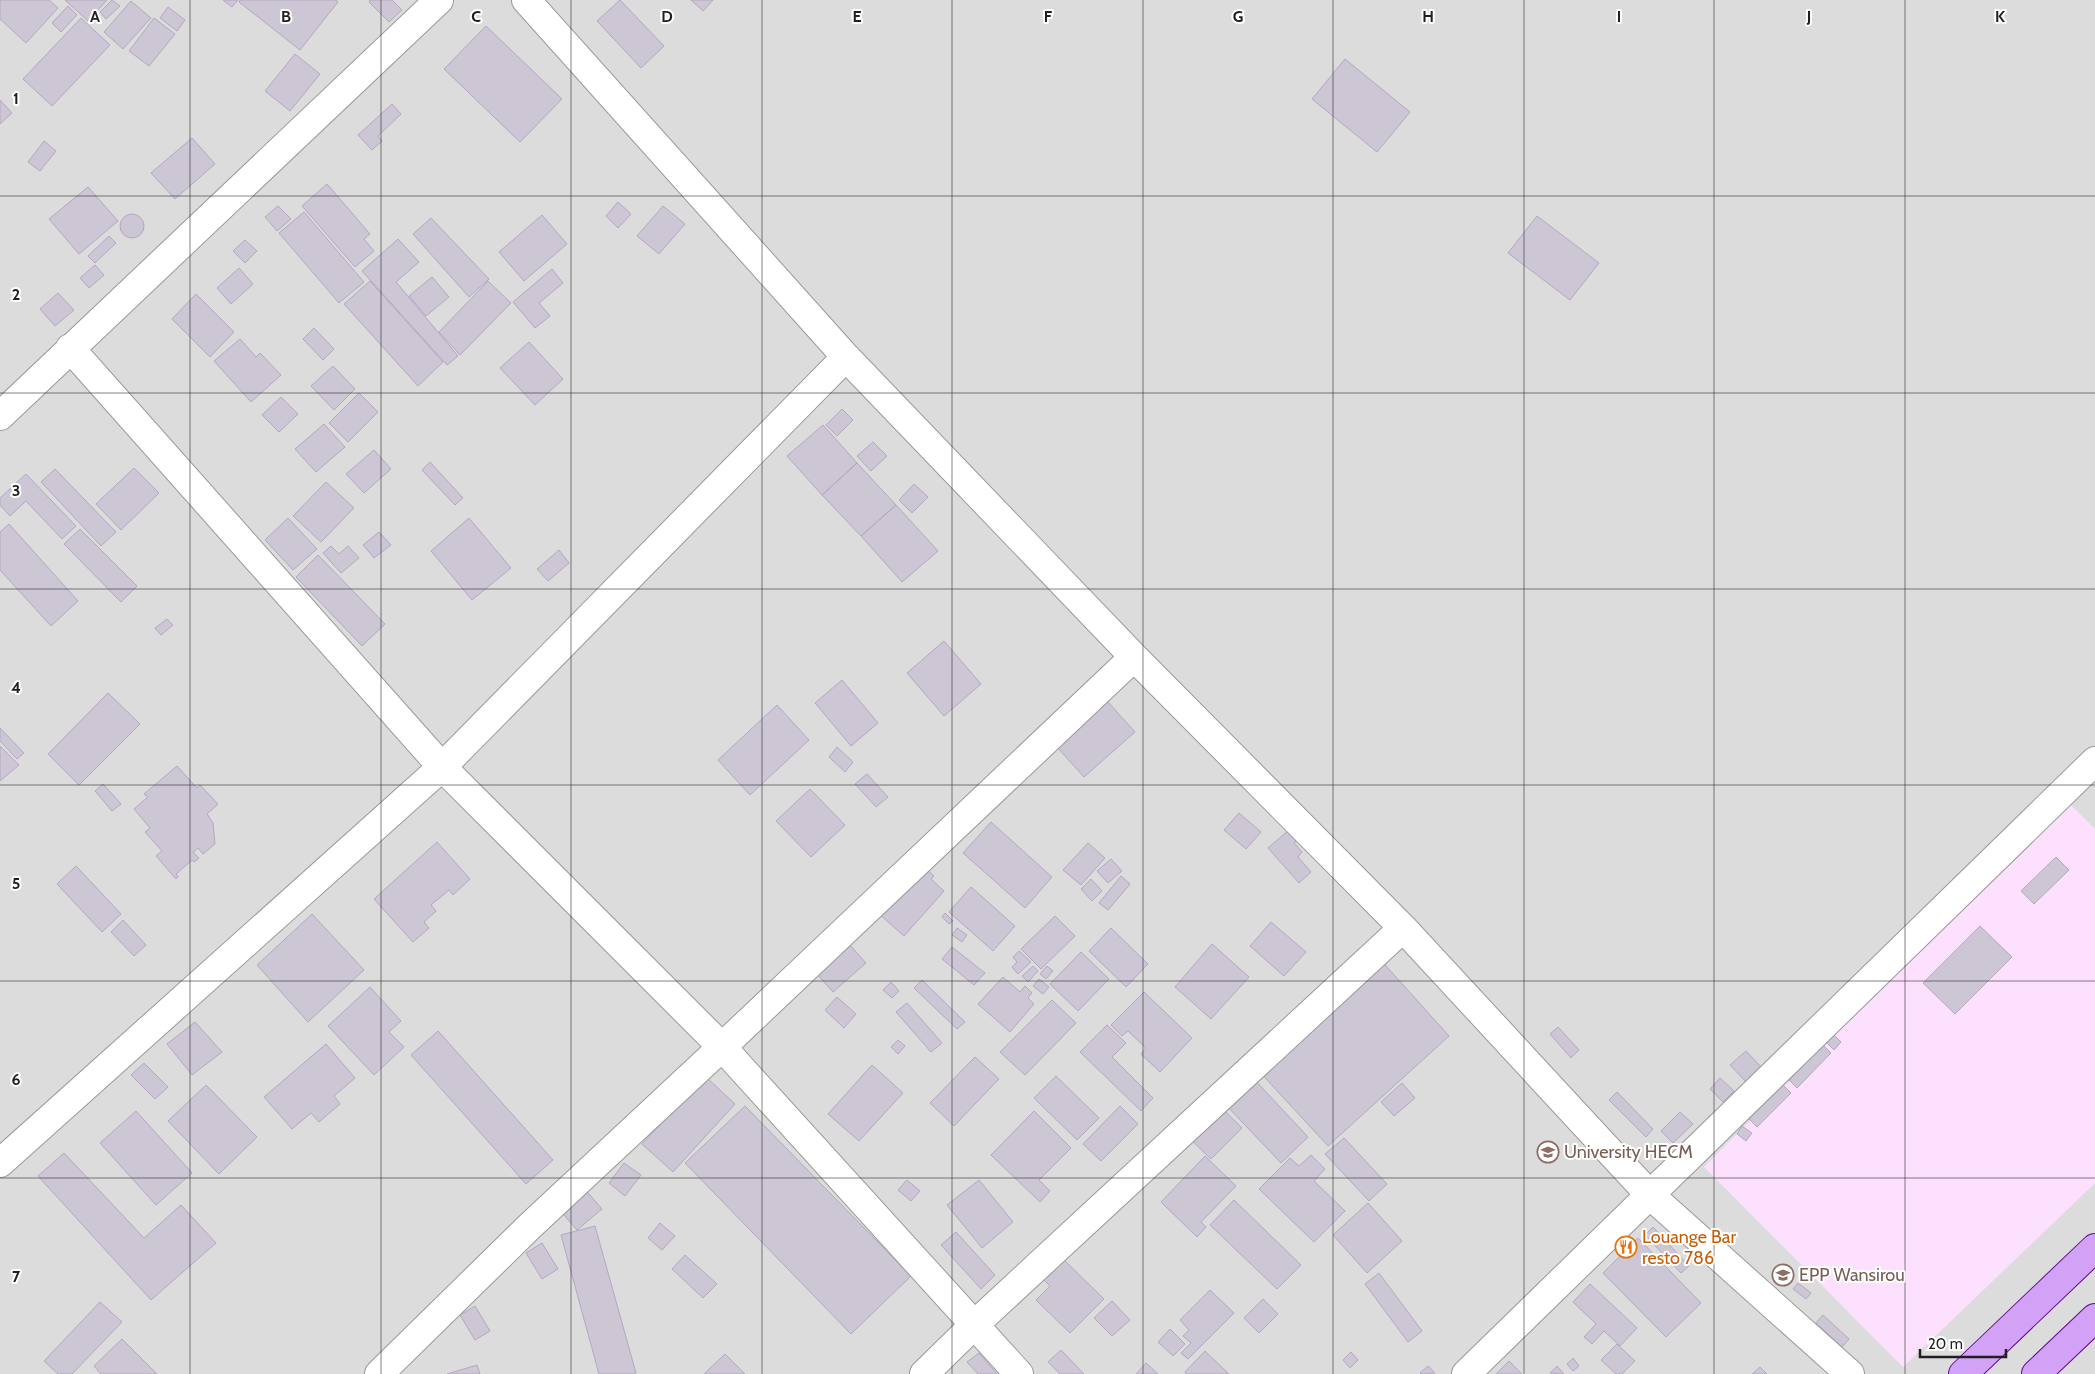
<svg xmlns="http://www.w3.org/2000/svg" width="2095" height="1374" viewBox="0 0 2095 1374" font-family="Cabin,sans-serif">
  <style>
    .residential { fill: #dcdcdd }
    .education { fill: #fde0fd }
    .building { fill: #cdc6d5; stroke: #b3a8c0 }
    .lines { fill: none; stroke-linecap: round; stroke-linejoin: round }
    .minor-casing { stroke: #999; stroke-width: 30 }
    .major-casing { stroke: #640792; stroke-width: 30 }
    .minor { stroke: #fff; stroke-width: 28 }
    .major { stroke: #d2a2f7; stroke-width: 28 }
    .grid { fill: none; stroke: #1f1f1f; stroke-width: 1; stroke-opacity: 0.55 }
    .labels { text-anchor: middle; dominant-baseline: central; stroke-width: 4; stroke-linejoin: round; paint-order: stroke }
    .education-label { font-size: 18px; fill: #785e54; stroke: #fff; text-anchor: start }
    .food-label { font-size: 18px; fill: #c56008; stroke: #fff; text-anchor: start }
    .grid-label { font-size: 16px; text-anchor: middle; font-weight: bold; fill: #1f1f1f; stroke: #fff; stroke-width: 4; stroke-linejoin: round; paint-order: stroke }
  </style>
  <rect width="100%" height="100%" fill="#ece5ef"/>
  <path class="residential" d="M0,0H2095V1374H0Z"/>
  <path class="education" d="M2067,801L2095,829V1183L1903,1367L1704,1167Z"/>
  <path class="building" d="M0,0H49L58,8L26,43L0,19Z
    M65,0H107L88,21Z
    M112,0L120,6L106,19L100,12Z
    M223,0H238L232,7Z
    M240,0H336L338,2L300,50L239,2Z
    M370,0H392L402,10L389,22L369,2Z
    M620,0L664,46L641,68L597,21Z
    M691,0H713L703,11Z
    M131,1L151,18L123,49L104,32Z
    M68,6L77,15L61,32L52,23Z
    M168,7L185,20L177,31L160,18Z
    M81,18L110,45L52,106L23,79Z
    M154,18L175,34L149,66L129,51Z
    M486,26L562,99L520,142L444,69Z
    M295,54L320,74L290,111L265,91Z
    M1345,59L1410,112L1377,152L1312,99Z
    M0,100L12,113L0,124Z
    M392,104L401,114L378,136L382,141L372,150L358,135Z
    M192,138L215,164L175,199L151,173Z
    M44,141L56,151L40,171L28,162Z
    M327,184L370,234L364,239L374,251L355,267L302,206Z
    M88,187L118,221L79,254L49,219Z
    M618,202L631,214L618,228L606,216Z
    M278,206L291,219L277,231L265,217Z
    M663,206L685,224L659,254L637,236Z
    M304,212L364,282L339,303L279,233Z
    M120 226a12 12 0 1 1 24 0a12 12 0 1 1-24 0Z
    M542,215L567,244L524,281L499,252Z
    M1537,216L1599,263L1570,300L1508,253Z
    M431,218L489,279L469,297L413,234Z
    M109,236L116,243L95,263L88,256Z
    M398,239L419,262L396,282L458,356L447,365L362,271Z
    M245,240L257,251L245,263L233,251Z
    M95,265L104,275L89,288L80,278Z
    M239,268L253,284L231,304L217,288Z
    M552,269L563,283L539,303L550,316L535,328L513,302Z
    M432,277L449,297L426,316L409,296Z
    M370,281L443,362L418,386L344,304Z
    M488,281L511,303L460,355L439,332Z
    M58,293L74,310L55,326L40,309Z
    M196,294L234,332L210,357L172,319Z
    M314,328L334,349L323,360L303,339Z
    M240,339L256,357L260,353L281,375L251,402L214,361Z
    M529,342L563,379L535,405L500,368Z
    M333,366L355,389L334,410L311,386Z
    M359,393L378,412L348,442L329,423Z
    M281,397L298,414L279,432L262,415Z
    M842,409L853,420L837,436L826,425Z
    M324,424L345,447L316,472L295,449Z
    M823,425L857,463L822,495L787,456Z
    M873,442L887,456L871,471L857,456Z
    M374,450L391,469L364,493L346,474Z
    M430,462L463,498L455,505L422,470Z
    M857,463L896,505L861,536L822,495Z
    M134,468L159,493L121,530L96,504Z
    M55,469L116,532L101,546L41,482Z
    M26,474L76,526L62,539L26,501L10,516L0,505V498Z
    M326,482L354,508L321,542L293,516Z
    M914,484L928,497L912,513L899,500Z
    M896,505L938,551L902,582L861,536Z
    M288,518L317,549L293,570L265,540Z
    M469,518L511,568L472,600L431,551Z
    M9,524L78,601L51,626L0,570V532Z
    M80,529L137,586L121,602L64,544Z
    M379,532L391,545L374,558L363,545Z
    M331,546L339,554L348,546L359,558L341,573L323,553Z
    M559,550L569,563L548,581L537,569Z
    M318,555L385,624L362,646L296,577Z
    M167,619L173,625L161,635L155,628Z
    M944,641L981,684L944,716L907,673Z
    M842,680L878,723L851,746L815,703Z
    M108,693L140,724L79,785L48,754Z
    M1107,701L1135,732L1084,777L1056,746Z
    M777,705L809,740L750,795L718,760Z
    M0,728L24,753L17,759L0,741Z
    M0,746L19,765L0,781Z
    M837,747L853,762L845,772L829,757Z
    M177,766L197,788L200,785L218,804L207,814L213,823L215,844L203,854L198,848L193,852L199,858L194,862L192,860L176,874L178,877L176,879L156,856L162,851L145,832L150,828L134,809L148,797L144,794Z
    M867,774L888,797L876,807L855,784Z
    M103,784L121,804L112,811L95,791Z
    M810,789L845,825L811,857L776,821Z
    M1239,813L1261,832L1246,849L1224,830Z
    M991,822L1052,877L1025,908L963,853Z
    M1290,829L1299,838L1294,843L1302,852L1298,857L1311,872L1299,883L1268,848Z
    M437,842L470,879L453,895L449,890L431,905L436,911L424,922L429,928L413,942L374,899Z
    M1088,843L1105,858L1081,885L1063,870Z
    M2056,857L2069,870L2034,904L2021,891Z
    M1111,859L1122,871L1108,883L1097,871Z
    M921,865L934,876L931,879L944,891L904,936L878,913Z
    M76,866L121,914L102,932L57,884Z
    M1121,876L1130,884L1108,910L1099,903Z
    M1091,879L1102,891L1092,901L1081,889Z
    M971,887L1015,926L993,951L949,912Z
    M945,913L953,921L949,924L942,917Z
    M312,914L364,970L308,1022L257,965Z
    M1055,916L1075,936L1041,969L1021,949Z
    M123,920L146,945L134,956L111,932Z
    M1271,922L1306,952L1284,976L1250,946Z
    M1980,926L2012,957L1955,1014L1923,983Z
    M957,928L967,935L962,942L952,935Z
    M1111,928L1148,964L1126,987L1089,951Z
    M849,944L866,963L833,992L817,974Z
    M1212,944L1249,977L1211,1019L1175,987Z
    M952,947L985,973L974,985L942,959Z
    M1019,951L1031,962L1018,974L1012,967L1017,962L1013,957Z
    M1081,952L1109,979L1078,1011L1050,984Z
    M1378,957L1449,1036L1328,1146L1256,1068Z
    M1033,966L1038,971L1028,982L1022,976Z
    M1047,966L1053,971L1046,979L1040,974Z
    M1003,977L1020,992L1025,986L1032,993L1028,998L1034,1004L1010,1032L978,1004Z
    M1039,979L1049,987L1043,994L1033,986Z
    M922,980L965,1022L957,1029L914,988Z
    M891,982L899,991L892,998L883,990Z
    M370,987L401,1021L389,1032L404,1047L374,1075L328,1026Z
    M1144,992L1192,1038L1160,1072L1141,1054L1146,1048L1128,1031L1122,1036L1111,1025Z
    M837,997L856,1014L844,1028L825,1010Z
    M1052,1000L1076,1023L1025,1075L1000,1052Z
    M907,1003L942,1043L931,1052L896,1012Z
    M195,1022L222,1052L192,1075L167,1044Z
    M1107,1025L1126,1043L1112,1057L1153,1098L1141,1111L1080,1052Z
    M1558,1027L1579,1050L1571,1058L1550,1034Z
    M438,1031L553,1160L526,1184L411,1055Z
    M1834,1035L1841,1042L1834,1050L1826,1042Z
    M898,1040L905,1046L898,1054L891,1047Z
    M326,1044L355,1078L334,1096L340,1104L319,1122L311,1113L292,1129L264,1097Z
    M1823,1045L1831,1053L1797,1088L1789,1080Z
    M1746,1051L1763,1069L1747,1083L1730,1065Z
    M975,1057L999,1079L954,1126L930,1103Z
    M144,1063L168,1087L155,1099L131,1075Z
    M872,1065L903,1093L859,1141L828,1114Z
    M705,1076L735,1104L673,1172L642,1144Z
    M1056,1076L1099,1118L1077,1140L1034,1098Z
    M1253,1078L1308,1137L1281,1163L1225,1104Z
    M1720,1078L1734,1091L1723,1102L1710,1089Z
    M1402,1083L1415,1098L1394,1116L1381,1102Z
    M206,1085L257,1137L219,1174L168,1121Z
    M1783,1085L1791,1093L1757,1127L1749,1119Z
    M1617,1092L1653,1129L1646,1137L1609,1100Z
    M745,1106L911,1276L851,1334L685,1163Z
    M1120,1106L1138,1124L1101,1161L1083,1144Z
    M1220,1106L1242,1128L1211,1159L1189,1138Z
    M136,1111L192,1173L156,1205L100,1143Z
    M1034,1111L1071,1148L1039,1180L1050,1191L1040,1202L991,1155Z
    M1680,1112L1693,1124L1673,1143L1661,1131Z
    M1742,1126L1752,1133L1746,1141L1737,1134Z
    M1344,1138L1387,1184L1369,1201L1325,1154Z
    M64,1153L144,1238L181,1205L216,1243L151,1300L38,1176Z
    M1311,1155L1325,1169L1314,1181L1345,1211L1314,1242L1259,1189L1290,1158L1299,1166Z
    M1205,1156L1236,1186L1201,1222L1206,1227L1197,1237L1161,1202Z
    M624,1163L641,1175L625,1196L609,1183Z
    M907,1180L920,1191L911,1201L898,1190Z
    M979,1180L1013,1222L982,1248L947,1205Z
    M584,1188L602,1209L577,1230L558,1208Z
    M1234,1200L1301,1265L1277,1289L1210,1225Z
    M1368,1203L1402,1241L1367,1273L1333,1235Z
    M660,1223L675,1236L662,1250L648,1238Z
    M595,1226L636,1373L632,1374H599L561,1235Z
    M1653,1227L1689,1266L1681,1273L1645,1235Z
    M956,1232L995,1275L981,1289L941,1245Z
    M1638,1238L1701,1303L1666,1337L1603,1273Z
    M542,1243L558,1269L542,1279L526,1253Z
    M685,1255L717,1284L703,1298L672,1269Z
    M1060,1256L1104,1299L1070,1333L1036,1300L1050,1286L1040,1276Z
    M1379,1273L1422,1331L1408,1342L1365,1284Z
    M1798,1283L1811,1293L1806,1299L1793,1289Z
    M1590,1284L1637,1328L1620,1346L1604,1331L1592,1344L1584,1337L1596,1324L1573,1302Z
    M1210,1290L1234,1313L1188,1359L1181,1353L1191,1343L1183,1336L1189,1330L1180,1320Z
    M1263,1299L1278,1314L1259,1333L1244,1318Z
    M1112,1301L1130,1320L1112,1336L1094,1318Z
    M100,1302L122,1322L72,1374H58L44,1361Z
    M475,1306L490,1331L475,1340L460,1315Z
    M1823,1315L1849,1339L1842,1347L1816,1323Z
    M1170,1329L1185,1344L1173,1356L1158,1342Z
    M122,1339L157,1374H101L94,1366Z
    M1617,1344L1635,1361L1622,1374H1616L1601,1360Z
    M1061,1350L1084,1374H1060L1048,1362Z
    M1205,1351L1229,1374H1186L1185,1372Z
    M1351,1352L1358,1360L1350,1368L1343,1360Z
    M979,1353L997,1374H978L967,1362Z
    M725,1354L745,1374H704Z
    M1573,1358L1579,1366L1573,1371L1567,1364Z
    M1509,1361L1522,1374H1496Z
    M1146,1363L1158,1374H1136Z
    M477,1365L480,1374H447Z
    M1428,1366L1435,1373L1421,1374L1420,1373Z
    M1557,1366L1564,1374L1550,1373Z
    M1760,1367L1767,1374H1752Z"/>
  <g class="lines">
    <g class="minor-casing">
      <path id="minor" d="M526,0L846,357L1134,657L1403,928L1650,1195L1850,1374
        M70,348L442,767L722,1047L1019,1374
        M0,416L439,0
        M0,1163L442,767L846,357
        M379,1374L530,1226L722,1047L1134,657
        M924,1374L973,1326L1403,928
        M1466,1374L2095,761"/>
    </g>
    <g class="major-casing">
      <path id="major" d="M1963,1374L2095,1248
        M2036,1374L2095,1318"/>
    </g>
    <use href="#minor" class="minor"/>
    <use href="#major" class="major"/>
  </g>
  <path class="grid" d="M190,0V1374M381,0V1374M571,0V1374M762,0V1374M952,0V1374M1143,0V1374M1333,0V1374M1524,0V1374M1714,0V1374M1905,0V1374M0,196H2095M0,393H2095M0,589H2095M0,785H2095M0,981H2095M0,1178H2095"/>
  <defs>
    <g id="school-ring" transform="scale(1.125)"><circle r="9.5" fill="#fff" stroke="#8d6e63" stroke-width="1.5"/><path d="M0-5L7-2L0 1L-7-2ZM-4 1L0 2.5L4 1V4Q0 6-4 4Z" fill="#8d6e63"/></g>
    <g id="restaurant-ring" transform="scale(1.125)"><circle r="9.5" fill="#fff" stroke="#e8710a" stroke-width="1.5"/><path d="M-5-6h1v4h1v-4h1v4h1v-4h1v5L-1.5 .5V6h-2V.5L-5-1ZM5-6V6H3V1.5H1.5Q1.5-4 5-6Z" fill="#e8710a"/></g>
  </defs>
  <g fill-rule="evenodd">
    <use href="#school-ring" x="1548" y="1152"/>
    <use href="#restaurant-ring" x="1626" y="1247"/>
    <use href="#school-ring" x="1783" y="1275"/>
  </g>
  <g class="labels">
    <g class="education-label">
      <text x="1564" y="1152">University HECM</text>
      <text x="1799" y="1275">EPP Wansirou</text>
    </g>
    <g class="food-label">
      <text x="1642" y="1237">Louange Bar<tspan x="1642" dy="21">resto 786</tspan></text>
    </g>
  </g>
  <g class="grid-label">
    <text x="95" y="22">A</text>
    <text x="286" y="22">B</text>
    <text x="476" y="22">C</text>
    <text x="667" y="22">D</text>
    <text x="857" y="22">E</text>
    <text x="1048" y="22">F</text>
    <text x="1238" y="22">G</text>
    <text x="1428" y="22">H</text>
    <text x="1619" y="22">I</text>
    <text x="1809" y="22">J</text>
    <text x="2000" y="22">K</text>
    <text x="16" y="104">1</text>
    <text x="16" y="300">2</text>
    <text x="16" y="496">3</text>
    <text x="16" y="693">4</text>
    <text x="16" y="889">5</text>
    <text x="16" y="1085">6</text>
    <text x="16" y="1282">7</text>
  </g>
  <path d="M1920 1349v8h86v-8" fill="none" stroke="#1f1f1f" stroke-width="2.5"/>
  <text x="1928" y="1349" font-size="15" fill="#1f1f1f" stroke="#ffffff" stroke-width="4" paint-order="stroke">20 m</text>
</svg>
